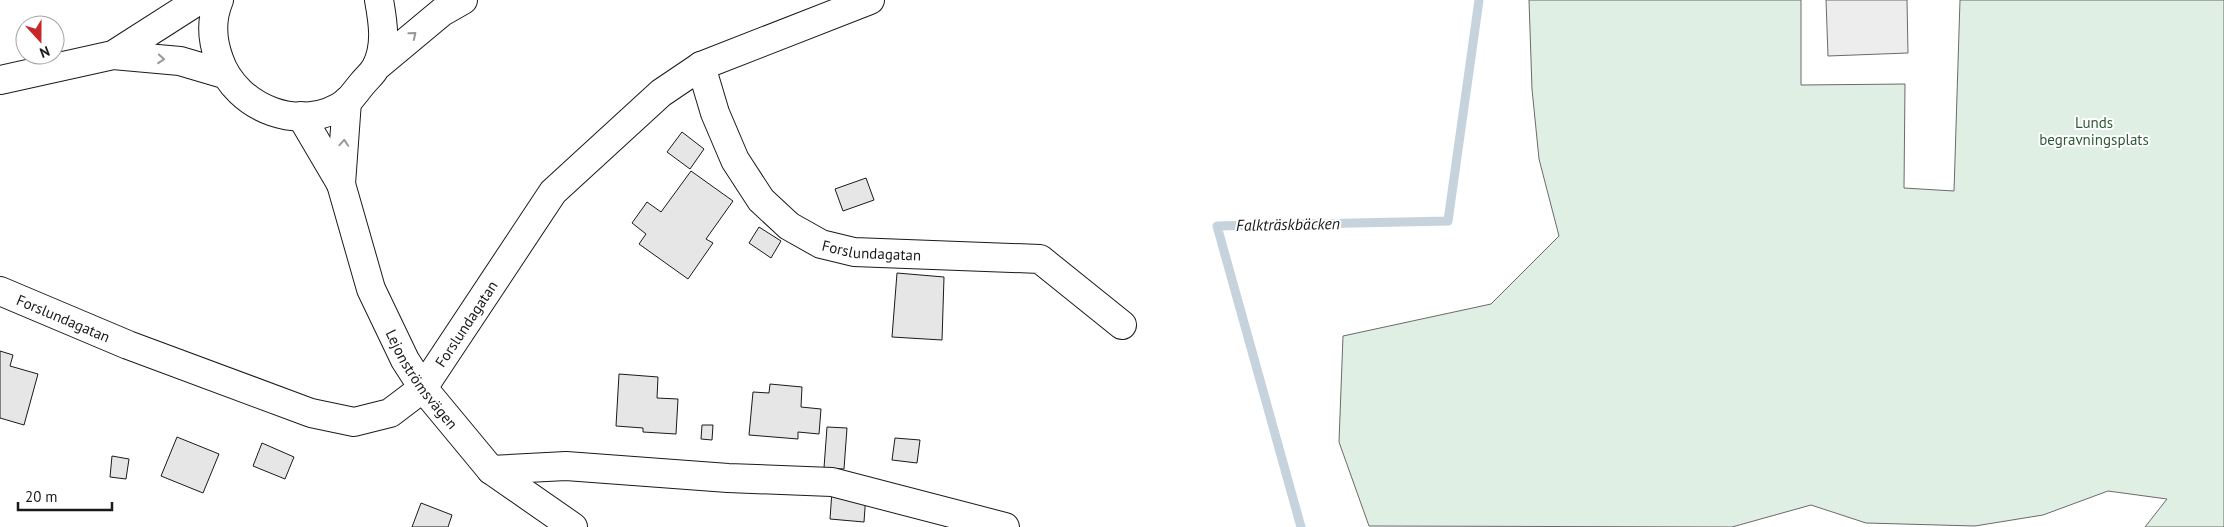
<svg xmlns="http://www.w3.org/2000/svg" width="2224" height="527" viewBox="0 0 2224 527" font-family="'PT Sans',sans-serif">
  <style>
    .green { fill: #e0efe3; stroke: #6a6a6a }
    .parking { fill: #ededed; stroke: #6a6a6a }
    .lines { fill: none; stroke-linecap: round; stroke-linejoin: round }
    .stream { stroke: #c6d2dc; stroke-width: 9 }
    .building { fill: #e6e6e6; stroke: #1a1a1a }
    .minor-casing { stroke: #1a1a1a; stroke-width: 30 }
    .major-casing { stroke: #1a1a1a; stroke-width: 30 }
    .minor { stroke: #fff; stroke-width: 28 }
    .major { stroke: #fff; stroke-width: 28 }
    .oneway { stroke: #989898 }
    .labels { text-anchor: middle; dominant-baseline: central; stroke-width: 4; stroke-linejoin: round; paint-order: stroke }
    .park-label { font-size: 15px; fill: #2b5a34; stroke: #fff }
    .street-label { font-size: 15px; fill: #1a1a1a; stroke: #fff }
    .water-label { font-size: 16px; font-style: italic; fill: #1a1a1a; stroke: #fff }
  </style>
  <rect width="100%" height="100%" fill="#fff"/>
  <path class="green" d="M1529,0H1801V85L1905,84L1904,188L1954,191L1960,0H2224V527H2145L2167,499L2108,491L2043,515L1975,526L1866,523L1811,505L1732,527L1369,526L1339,442L1343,336L1491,304L1559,236L1539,159L1532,89Z"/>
  <path class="parking" d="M1826,0H1907L1908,53L1828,56Z"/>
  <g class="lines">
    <path class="stream" d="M1301,527L1217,226L1448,221L1479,0"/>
  </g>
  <path class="building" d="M682,132L704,149L690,169L667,152Z
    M691,171L733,201L706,239L713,243L688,279L639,244L646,234L632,223L647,202L661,212Z
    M866,178L874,200L843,211L835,189Z
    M759,227L781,241L771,258L749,243Z
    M897,273L944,277L942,340L892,337Z
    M0,351L13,355L10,366L38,374L24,425L0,418Z
    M619,374L658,377L657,398L678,399L676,434L643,432V428L616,426Z
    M770,384L802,387L801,407L821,409L819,434L798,432V439L749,435L753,392L769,393Z
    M702,425H713L712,440L701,439Z
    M827,427L847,428L844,469L824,468Z
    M177,437L219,454L203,493L161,476Z
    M895,438L920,440L917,463L892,460Z
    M262,443L294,457L285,479L253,466Z
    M112,456L129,459L126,479L110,477Z
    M832,491L866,494L864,522L830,519Z
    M421,503L452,515L448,527H412Z"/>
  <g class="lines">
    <g class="minor-casing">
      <g id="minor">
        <path id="s1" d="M701,66L715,113L735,160L761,200L789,226L821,244L854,252L1040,259L1122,325"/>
        <path id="s2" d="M301,116L341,184L371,289L405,360L423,388L491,470L573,527"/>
        <path d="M341,184L347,101"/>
        <path id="s3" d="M0,291L128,345L311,413L354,422L390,413L423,388L553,192L661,93L701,66L870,0"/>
        <path d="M491,470L566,466L728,478L832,482L1005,527"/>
      </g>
    </g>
    <g class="major-casing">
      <path id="major" d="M219,0C211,19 212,40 219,59C236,109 302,135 347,102C352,97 357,90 362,84C366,79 373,73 376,67C387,46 383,22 379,0
        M113,55L199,0
        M376,67L442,12L463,0
        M0,80L113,55L180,61L224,74"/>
    </g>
    <use href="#minor" class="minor"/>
    <use href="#major" class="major"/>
  </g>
  <defs><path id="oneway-chevron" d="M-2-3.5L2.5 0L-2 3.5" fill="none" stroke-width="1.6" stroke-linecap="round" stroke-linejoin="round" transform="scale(1.25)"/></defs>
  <g class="oneway">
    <use href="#oneway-chevron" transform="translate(413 35) rotate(-39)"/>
    <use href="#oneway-chevron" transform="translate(161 59) rotate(5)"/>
    <use href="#oneway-chevron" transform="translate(344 143) rotate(-86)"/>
  </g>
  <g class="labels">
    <g class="park-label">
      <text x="2094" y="122">Lunds<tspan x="2094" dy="17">begravningsplats</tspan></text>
    </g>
    <g class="street-label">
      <text stroke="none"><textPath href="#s1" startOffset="274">Forslundagatan</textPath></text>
      <text stroke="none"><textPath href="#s3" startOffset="69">Forslundagatan</textPath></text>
      <text stroke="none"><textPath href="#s3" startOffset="534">Forslundagatan</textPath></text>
      <text stroke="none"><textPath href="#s2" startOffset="292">Lejonströmsvägen</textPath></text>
    </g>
    <g class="water-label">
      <text transform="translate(1288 224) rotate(-1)">Falkträskbäcken</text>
    </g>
  </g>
  <g transform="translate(40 40) rotate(159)"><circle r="24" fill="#ffffff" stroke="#a3a3a3"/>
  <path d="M0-4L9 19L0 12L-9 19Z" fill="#c62828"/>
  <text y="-8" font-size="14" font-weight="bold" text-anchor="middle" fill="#1a1a1a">N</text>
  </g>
  <path d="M18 502v8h94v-8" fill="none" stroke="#1a1a1a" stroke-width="2.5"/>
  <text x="25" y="502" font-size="15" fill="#1a1a1a" stroke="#ffffff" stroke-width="4" paint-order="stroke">20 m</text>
</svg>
